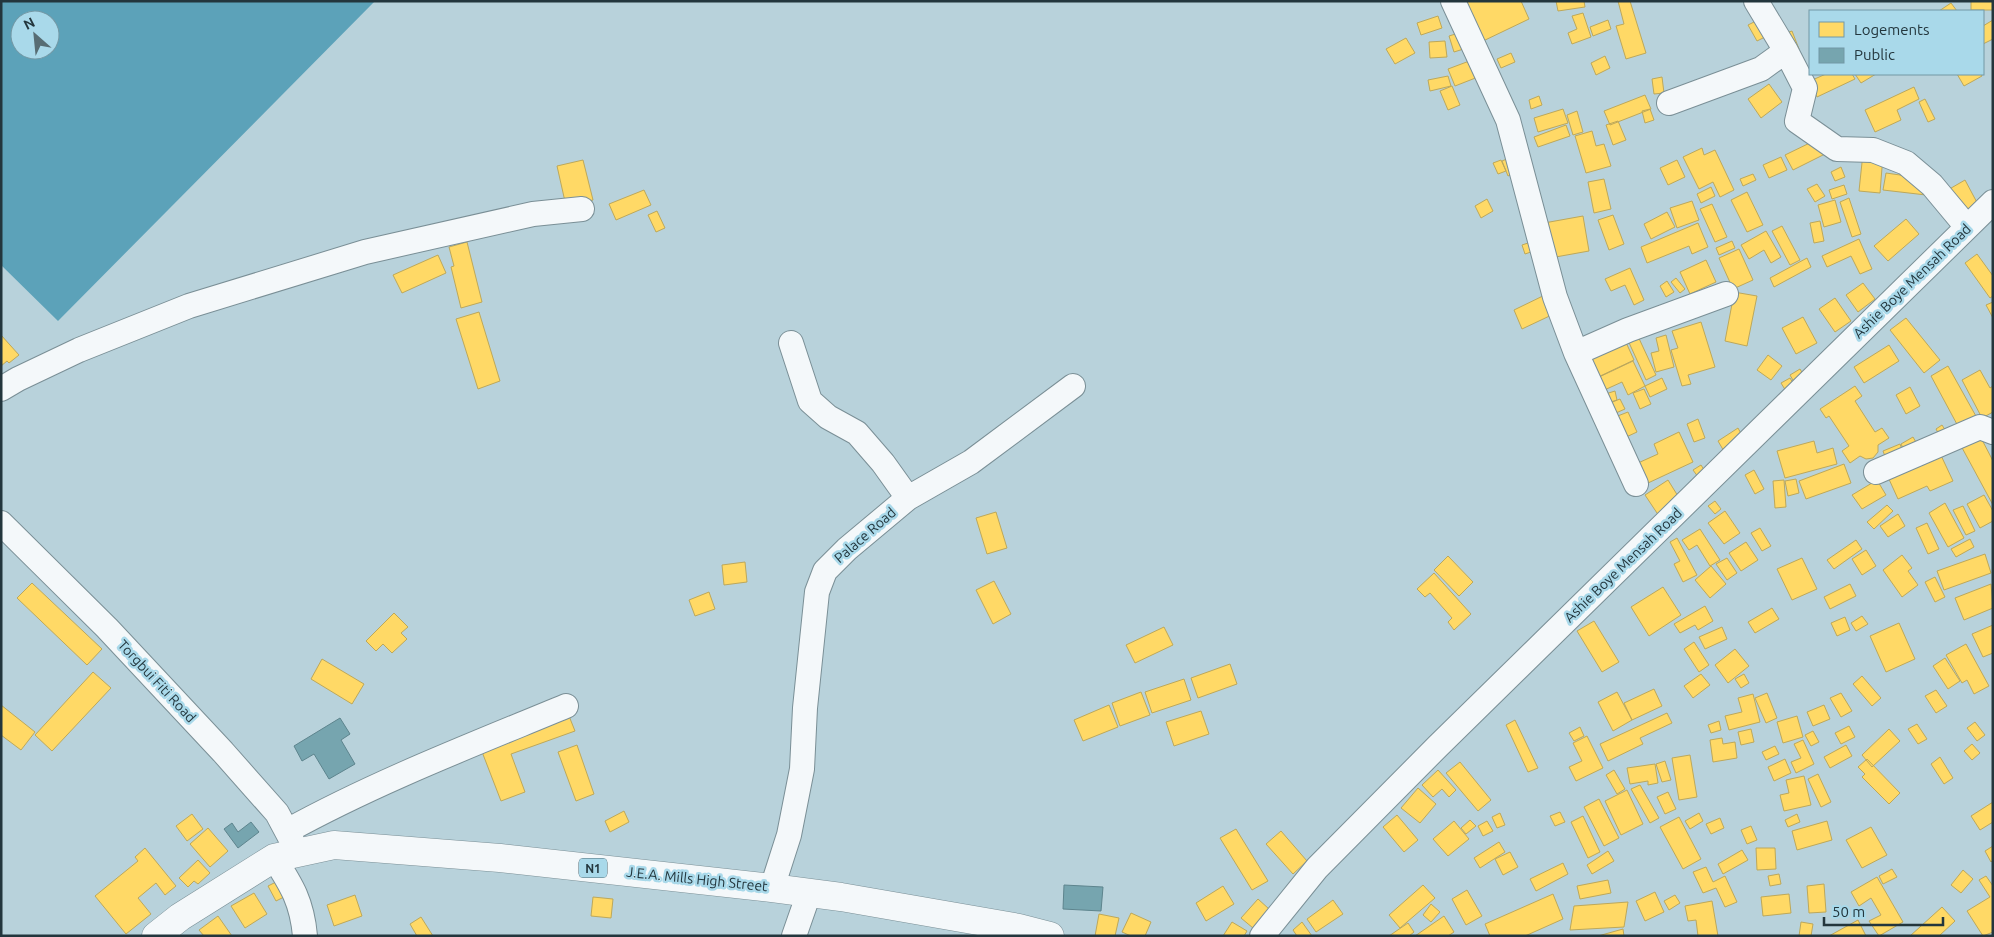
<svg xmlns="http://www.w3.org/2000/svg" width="1994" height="937" viewBox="0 0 1994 937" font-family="Ubuntu,sans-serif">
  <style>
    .water { fill: #5ca2b9; fill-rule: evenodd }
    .homes { fill: #ffd966; stroke: #bda85a }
    .public { fill: #76a5af; stroke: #5d848d }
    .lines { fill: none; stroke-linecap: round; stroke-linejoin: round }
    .minor-casing { stroke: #7a8f96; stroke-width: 26 }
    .highway-casing { stroke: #7a8f96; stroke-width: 29 }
    .minor { stroke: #f4f8fa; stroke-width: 24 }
    .highway { stroke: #f4f8fa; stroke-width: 28 }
    .labels { text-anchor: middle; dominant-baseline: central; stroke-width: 5; stroke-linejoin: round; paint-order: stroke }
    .shield { fill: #a9d9ea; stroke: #4b6771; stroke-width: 1 }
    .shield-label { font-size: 12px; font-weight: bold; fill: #23363d }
    .street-label { font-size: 14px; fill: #23363d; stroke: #a9d9ea }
  </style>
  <rect width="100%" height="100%" fill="#b8d2db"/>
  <path class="water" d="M1,1H375L58,321L1,265ZM20,20H50V50H20Z"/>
  <path class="homes" d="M1462,1H1521L1529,19L1481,42Z
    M1556,1H1584L1585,7L1558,11Z
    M1618,1H1630L1646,53L1626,59L1616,26L1624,24Z
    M1971,1H1993V10H1971Z
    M1951,3L1957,11H1939Z
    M1583,13L1591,37L1572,44L1568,33L1577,29L1572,16Z
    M1438,16L1442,28L1421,35L1417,23Z
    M1608,20L1611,29L1593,36L1590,27Z
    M1758,20L1767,36L1757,41L1748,25Z
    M1993,20V39L1983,44V26Z
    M1465,31L1470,47L1454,52L1449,36Z
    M1792,31L1799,49L1789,54L1781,35Z
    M1406,38L1415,53L1395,64L1386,49Z
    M1445,41L1447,57L1430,58L1429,42Z
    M1511,53L1515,62L1501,68L1497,59Z
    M1605,56L1610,68L1596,75L1591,63Z
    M1472,60L1478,77L1455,86L1448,69Z
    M1826,74H1852L1855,79L1817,97L1810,81Z
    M1855,74H1876L1861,83Z
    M1957,74H1981L1982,76L1964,86Z
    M1448,76L1451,86L1430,91L1428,80Z
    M1662,77L1664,93L1654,94L1652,79Z
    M1769,84L1782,102L1761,118L1748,99Z
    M1452,86L1460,105L1448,110L1440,91Z
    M1914,87L1919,99L1897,110L1901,120L1875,132L1865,110Z
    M1645,95L1651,109L1610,125L1604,111Z
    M1539,96L1542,105L1531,109L1529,100Z
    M1925,99L1935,119L1928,122L1919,102Z
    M1563,109L1568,123L1538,132L1534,118Z
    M1650,109L1654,120L1645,123L1642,111Z
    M1577,111L1583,132L1573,135L1567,115Z
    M1618,121L1626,140L1613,145L1606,125Z
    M1566,125L1570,136L1538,147L1534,137Z
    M1592,131L1596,146L1604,144L1611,166L1586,173L1575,136Z
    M1818,139L1825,154L1793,170L1785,155Z
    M1702,148L1704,155L1715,150L1734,190L1720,197L1713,182L1699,189L1683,157Z
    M1863,153L1883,155L1880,193L1859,191Z
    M1781,157L1787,170L1769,178L1763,165Z
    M1509,158L1515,173L1508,176L1502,161Z
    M583,160L593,200L566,206L557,166Z
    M1501,160L1506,171L1498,174L1493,163Z
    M1677,160L1685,177L1668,185L1660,168Z
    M1841,167L1845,177L1835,181L1831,172Z
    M1886,173L1928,179L1926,195L1883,190Z
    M1753,174L1756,180L1743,186L1740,179Z
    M1604,179L1611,209L1594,213L1588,182Z
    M1965,180L1981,210L1962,220L1946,191Z
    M1817,184L1825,196L1815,202L1807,189Z
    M1844,185L1847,194L1832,199L1829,190Z
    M1711,187L1715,196L1701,203L1697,194Z
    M644,190L651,205L616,220L609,204Z
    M1747,192L1763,225L1747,232L1731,200Z
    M1849,198L1861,234L1852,237L1840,202Z
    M1487,199L1493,211L1481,218L1475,206Z
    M1835,200L1841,222L1824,227L1818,205Z
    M1692,201L1699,220L1677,228L1670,208Z
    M1712,204L1727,237L1715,242L1700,209Z
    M657,211L665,228L656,232L648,215Z
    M1667,212L1675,227L1651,239L1644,224Z
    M1613,215L1624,244L1609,250L1598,220Z
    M1583,216L1589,251L1550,258L1544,223Z
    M1906,219L1919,234L1888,261L1874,246Z
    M1820,221L1824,241L1814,243L1810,223Z
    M1698,223L1708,247L1692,254L1689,246L1647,263L1641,247Z
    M1782,226L1800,260L1790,265L1772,231Z
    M1766,231L1781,257L1771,263L1764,250L1749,259L1741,245Z
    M1859,239L1872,269L1860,274L1851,256L1827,267L1822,256Z
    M1534,241L1537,250L1525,254L1522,245Z
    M1732,241L1735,248L1719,255L1716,248Z
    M467,242L482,302L461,308L451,267L454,266L449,247Z
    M1739,249L1753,280L1733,289L1719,258Z
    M1977,254L1993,276V296L1990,298L1965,263Z
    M438,255L446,273L402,293L393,275Z
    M1807,258L1811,267L1774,287L1770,278Z
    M1706,260L1716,282L1690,294L1680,272Z
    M1630,268L1644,300L1634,305L1625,285L1611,291L1605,279Z
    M1676,278L1685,289L1680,293L1671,282Z
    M1667,281L1674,292L1666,297L1660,286Z
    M1863,283L1875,299L1858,312L1846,295Z
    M1728,291L1757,296L1747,346L1725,341L1732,304L1725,303Z
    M1549,293L1558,312L1522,329L1514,310Z
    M1835,298L1851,321L1835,332L1819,309Z
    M1993,302V318L1986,305Z
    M479,312L500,381L478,389L456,319Z
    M1803,317L1817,343L1796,354L1782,328Z
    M1906,318L1940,360L1924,373L1890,330Z
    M1701,322L1715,367L1688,375L1691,384L1682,386L1671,350L1678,348L1672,331Z
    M1636,332L1656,375L1646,380L1626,336Z
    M1,335L19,355L9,363L7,361L1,366Z
    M1666,335L1674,367L1656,372L1651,353L1659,351L1656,338Z
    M1624,338L1634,360L1596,378L1586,356Z
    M1889,345L1899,361L1864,383L1854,367Z
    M1768,355L1782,366L1771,380L1757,370Z
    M1633,361L1645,386L1628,395L1622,382L1600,392L1595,379Z
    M1948,366L1977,418L1959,428L1931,376Z
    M1800,369L1807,381L1797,387L1790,375Z
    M1980,370L1990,388L1993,386V412L1982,418L1962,380Z
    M1662,378L1667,389L1650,397L1645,386Z
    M1790,378L1798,391L1789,396L1781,383Z
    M1855,386L1862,396L1855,401L1875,432L1882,428L1889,438L1878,445V452L1873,458L1866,459L1860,456L1850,463L1842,451L1849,446L1829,416L1826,418L1820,409Z
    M1910,387L1920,406L1906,414L1896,395Z
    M1644,389L1651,404L1640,409L1633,393Z
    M1615,391L1617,400L1601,405L1599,396Z
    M1620,399L1625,409L1609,416L1605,405Z
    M1628,412L1637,432L1624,438L1615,417Z
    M1698,419L1705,438L1694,442L1687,424Z
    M1942,425L1949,436L1942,440L1936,429Z
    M1738,428L1745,441L1725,453L1718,441Z
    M1679,432L1693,462L1648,483L1638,463L1658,454L1654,444Z
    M1979,434L1993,461V505L1960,444Z
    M1913,437L1921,451L1908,458L1901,444Z
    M1814,441L1817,453L1833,448L1837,464L1785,478L1777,451Z
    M1900,444L1905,457L1888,464L1883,451Z
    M1938,449L1953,481L1930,491L1927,486L1898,499L1888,477Z
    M1844,464L1851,483L1806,499L1799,481Z
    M1701,465L1708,476L1701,481L1693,470Z
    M1754,470L1764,489L1755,494L1745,475Z
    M1796,479L1799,493L1788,496L1785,481Z
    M1668,480L1681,501L1659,516L1645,495Z
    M1784,480L1786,507L1775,508L1773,481Z
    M1877,480L1886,495L1862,509L1852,495Z
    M1984,495L1993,511V521L1980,528L1967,504Z
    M1715,501L1721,509L1715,514L1708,506Z
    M1945,503L1964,538L1948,547L1929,513Z
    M1887,505L1893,511L1874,529L1867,522Z
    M1963,506L1975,531L1966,535L1953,510Z
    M1725,511L1740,533L1724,544L1708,523Z
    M996,512L1007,548L987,554L976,518Z
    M1898,514L1905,526L1888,537L1880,526Z
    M1927,523L1939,549L1928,554L1916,528Z
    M1760,528L1771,546L1762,551L1751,533Z
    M1700,529L1720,560L1710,566L1697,545L1689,550L1682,540Z
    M1677,538L1697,575L1683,582L1674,564L1680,561L1670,542Z
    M1970,539L1974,547L1956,557L1951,549Z
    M1856,540L1862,549L1834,569L1827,560Z
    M1746,542L1758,560L1741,571L1729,553Z
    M1866,550L1876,566L1862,575L1852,559Z
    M1985,554L1991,573L1944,590L1937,571Z
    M1902,555L1912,568L1908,571L1918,585L1902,597L1883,570Z
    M1448,556L1473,582L1459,596L1434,570Z
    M1727,558L1737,573L1727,580L1716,564Z
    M1802,558L1817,589L1792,600L1777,569Z
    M745,562L747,582L724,585L722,565Z
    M1711,566L1726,584L1710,598L1695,580Z
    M1434,573L1471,614L1454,630L1448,622L1452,618L1430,593L1425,597L1417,589Z
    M1935,577L1945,597L1935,602L1925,582Z
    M994,581L1011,614L993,624L976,590Z
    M32,583L102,649L87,665L17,598Z
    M1850,584L1856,596L1830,609L1824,597Z
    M1991,584L1993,608L1964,620L1955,598Z
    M1663,587L1681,615L1649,636L1631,607Z
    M709,592L715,609L695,616L689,600Z
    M1705,606L1713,621L1698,630L1695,625L1680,633L1674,624Z
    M1772,608L1779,619L1755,633L1748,622Z
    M394,613L408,627L401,633L407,639L392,653L383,644L376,651L366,641Z
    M1862,616L1868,624L1856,631L1851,623Z
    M1845,617L1850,630L1837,636L1831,623Z
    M1594,621L1619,662L1602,672L1577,631Z
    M1899,623L1915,659L1886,672L1870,636Z
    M1993,625V653L1983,657L1972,634Z
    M1164,627L1173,645L1135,663L1126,645Z
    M1722,627L1727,639L1705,649L1699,637Z
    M1694,642L1709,665L1699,672L1684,649Z
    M1966,644L1989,686L1974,694L1967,680L1962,683L1946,655Z
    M1735,649L1749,666L1728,683L1715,665Z
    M1945,658L1960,681L1948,689L1933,666Z
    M322,659L364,684L352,704L311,679Z
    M1230,664L1237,684L1198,698L1191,678Z
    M93,672L111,688L52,751L35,735Z
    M1701,674L1710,685L1693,698L1684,686Z
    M1744,674L1749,683L1741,688L1735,679Z
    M1862,676L1881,698L1872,706L1853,684Z
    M1184,679L1191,700L1152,713L1145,692Z
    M1654,689L1662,706L1632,720L1624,703Z
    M1936,690L1947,706L1936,713L1925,696Z
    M1141,692L1150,715L1120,726L1112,703Z
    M1617,692L1632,720L1613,731L1598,702Z
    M1767,693L1777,718L1766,723L1755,698Z
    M1841,693L1852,711L1841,717L1830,698Z
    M1753,694L1760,722L1729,730L1725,716L1742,712L1738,698Z
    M1,705L35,732L21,750L1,735Z
    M1109,705L1118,727L1083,741L1074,720Z
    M1824,705L1830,719L1813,726L1807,712Z
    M567,711L575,731L511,754L525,792L501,801L479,744Z
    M1201,711L1209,734L1174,746L1166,722Z
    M1667,713L1672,723L1640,738L1643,744L1608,761L1600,744Z
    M1797,716L1803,737L1783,743L1777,722Z
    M1515,720L1538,768L1528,772L1506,725Z
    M1719,721L1721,730L1711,733L1708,725Z
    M1975,722L1985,735L1977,741L1967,728Z
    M1917,724L1927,739L1918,744L1908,729Z
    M1849,726L1855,737L1841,744L1835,733Z
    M1580,727L1584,736L1574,741L1569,733Z
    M1751,729L1754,742L1741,745L1738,732Z
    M1889,729L1900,741L1872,767L1862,755Z
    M1813,731L1819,742L1811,746L1805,735Z
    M1587,736L1603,768L1576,781L1569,767L1582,761L1573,743Z
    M1722,738L1723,744L1735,742L1737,758L1713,762L1710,740Z
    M1803,740L1814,764L1796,773L1791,762L1801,758L1794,744Z
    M1972,744L1980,753L1972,760L1964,751Z
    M577,745L594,794L576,801L558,752Z
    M1846,745L1852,756L1830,768L1824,757Z
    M1775,746L1779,754L1766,760L1762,752Z
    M1690,755L1697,797L1679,800L1672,758Z
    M1940,757L1953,778L1944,784L1931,764Z
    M1785,759L1791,773L1774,781L1768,767Z
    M1867,759L1900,793L1889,804L1862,777L1865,774L1858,767Z
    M1665,761L1671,780L1662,782L1656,764Z
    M1460,762L1491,800L1478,811L1446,773Z
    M1655,764L1658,783L1648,785V781L1630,784L1627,768Z
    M1438,770L1456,790L1449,797L1442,789L1433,797L1422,785Z
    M1614,770L1625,789L1617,794L1606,775Z
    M1818,774L1831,802L1821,807L1808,779Z
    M1804,776L1811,805L1784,811L1780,795L1789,793L1786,780Z
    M1640,785L1659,818L1650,823L1631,789Z
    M1418,788L1436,804L1420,823L1401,808Z
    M1627,790L1643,824L1621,835L1605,801Z
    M1668,792L1676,809L1665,814L1657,797Z
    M1599,799L1619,838L1604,846L1584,807Z
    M1993,802V822L1980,830L1971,816Z
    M624,811L629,822L610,832L605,821Z
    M1560,812L1565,822L1555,826L1550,816Z
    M1500,813L1505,825L1497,828L1492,817Z
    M1699,813L1703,821L1690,829L1685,821Z
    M192,814L203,829L187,841L176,826Z
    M1797,814L1800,822L1788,827L1785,820Z
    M1397,815L1418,840L1404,852L1383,827Z
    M1583,816L1600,852L1588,858L1571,822Z
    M1679,817L1701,859L1683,869L1660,827Z
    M1720,818L1724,828L1711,834L1706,824Z
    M1470,820L1476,826L1466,834L1461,828Z
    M1454,821L1469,839L1448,856L1433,839Z
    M1487,821L1493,831L1483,836L1478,826Z
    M1827,821L1832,840L1797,850L1792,831Z
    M1751,826L1757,840L1747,844L1741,830Z
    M1871,827L1887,855L1862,868L1846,840Z
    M208,828L228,851L210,867L190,844Z
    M1236,829L1268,881L1252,890L1220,838Z
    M1281,831L1307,861L1293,874L1266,844Z
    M1499,842L1505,852L1480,868L1474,858Z
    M1993,846V860L1991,862L1985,851Z
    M145,848L176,886L165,895L156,883L138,898L151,914L126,934L95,896L138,861L135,857Z
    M1756,848H1775L1776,869L1757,870Z
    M1742,850L1748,860L1723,874L1718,864Z
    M1608,851L1614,861L1592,874L1587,865Z
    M1510,852L1518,867L1503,875L1495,859Z
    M198,860L210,873L198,884L194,881L188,887L179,878Z
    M1563,863L1568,874L1536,891L1530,879Z
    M1706,867L1713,882L1725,876L1737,902L1725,907L1716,888L1703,893L1693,872Z
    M1892,869L1897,877L1883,884L1879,876Z
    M1963,870L1973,879L1961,893L1951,885Z
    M1779,874L1781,884L1770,886L1768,876Z
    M1986,876L1993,886V932L1983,936L1967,911L1990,897L1979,880Z
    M1877,877L1903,922L1879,936L1869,921L1881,915L1871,898L1859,906L1851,892Z
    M282,879L290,894L276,901L268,886Z
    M1608,880L1611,893L1580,899L1577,886Z
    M1824,884L1826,912L1809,913L1807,886Z
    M1423,885L1435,898L1400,928L1389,915Z
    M1223,886L1234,904L1206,921L1196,903Z
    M1467,890L1482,916L1466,925L1452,899Z
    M1655,892L1664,912L1645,921L1636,901Z
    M254,893L267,914L245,928L231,906Z
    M1553,894L1563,919L1525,936H1490L1485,924Z
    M1789,894L1791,913L1763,916L1761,897Z
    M355,895L362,916L334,926L327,905Z
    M1675,895L1680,903L1669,910L1664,901Z
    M593,897L613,899L611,918L591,916Z
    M1258,899L1269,909L1253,928L1241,918Z
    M1333,900L1343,914L1316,932L1307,919Z
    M1712,901L1718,936H1698L1696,920L1688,921L1685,906Z
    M1628,902L1624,927L1570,930L1574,906Z
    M1431,904L1440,912L1431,922L1423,915Z
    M1942,907L1955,921L1939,936H1910Z
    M1131,913L1151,922L1145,936H1131L1122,932Z
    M1099,914L1119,918L1115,936H1095Z
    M218,916L232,936H204L199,930Z
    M1444,916L1454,932L1448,936H1415Z
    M421,917L433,936H417L410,924Z
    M1858,920L1866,936H1829Z
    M1232,922L1247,931L1244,936H1223Z
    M1302,922L1312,936H1297L1293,930Z
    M1801,922L1813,924L1811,936H1799Z
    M1408,923L1414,932L1409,936H1389Z
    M1623,929L1624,936H1598Z"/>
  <path class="public" d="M340,718L350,734L341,740L355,764L329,779L314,754L302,761L294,746Z
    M251,822L259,832L238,848L224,829L232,823L238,832Z
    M1064,885L1103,887L1101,911L1063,909Z"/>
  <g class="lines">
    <g class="minor-casing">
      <path id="minor" d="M1453,1L1508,120L1555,297L1576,353
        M1756,1L1786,51L1805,88L1797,121L1837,149L1873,150L1906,163L1932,185L1967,227
        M1669,103L1761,69L1786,51
        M791,343L810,401L828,417L857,433L883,463L908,498
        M1,389L18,379L79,350L189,306L365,252L533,214L582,209
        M1876,472L1980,427L1993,432
        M1636,484L1576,353L1628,330L1726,294
        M1,523L107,628L223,752L277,813L293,843L295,853
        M287,831C376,782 472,745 566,706
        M274,858C292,886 302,902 305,936
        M772,888L789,835L802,769L805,708L817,592L825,571L847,549L908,498L971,462L1073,386
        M794,936L809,893
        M1262,936L1317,868L1438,746L1993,202"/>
    </g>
    <g class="highway-casing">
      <path id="highway" d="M156,936L180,917L274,858L334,845L500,858L772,888L841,897L1019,928L1050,936"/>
    </g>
    <use href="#minor" class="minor"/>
    <use href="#highway" class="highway"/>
  </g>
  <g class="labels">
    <rect class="shield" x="579" y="858.5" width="28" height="19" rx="4"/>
    <g class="shield-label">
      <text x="593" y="868">N1</text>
    </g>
    <g class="street-label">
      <text transform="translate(1912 281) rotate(-44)">Ashie Boye Mensah Road</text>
      <text transform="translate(865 535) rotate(-41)">Palace Road</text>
      <text transform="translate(1623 565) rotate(-44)">Ashie Boye Mensah Road</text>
      <text transform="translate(157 681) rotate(47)">Torgbui Fiti Road</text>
      <text transform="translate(697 879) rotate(6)">J.E.A. Mills High Street</text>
    </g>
  </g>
  <rect width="1994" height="937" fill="none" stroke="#23363d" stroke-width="5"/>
  <rect x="1809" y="10" width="175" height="65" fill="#a9d9ea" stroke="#7398a5"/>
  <rect x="1819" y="22" width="25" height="15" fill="#ffd966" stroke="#7398a5"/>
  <text x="1854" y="35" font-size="15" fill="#23363d">Logements</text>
  <rect x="1819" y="48" width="25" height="15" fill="#76a5af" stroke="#7398a5"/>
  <text x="1854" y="60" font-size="15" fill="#23363d">Public</text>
  <g transform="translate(35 35) rotate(333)"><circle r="24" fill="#a9d9ea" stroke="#7398a5"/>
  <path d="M0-4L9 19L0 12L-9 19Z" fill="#576d74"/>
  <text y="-8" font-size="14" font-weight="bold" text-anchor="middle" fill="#23363d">N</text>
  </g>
  <path d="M1824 917v8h119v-8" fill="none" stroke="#23363d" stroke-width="2.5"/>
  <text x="1832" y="917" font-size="15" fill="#23363d" stroke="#a9d9ea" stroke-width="4" paint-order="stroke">50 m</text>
</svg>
